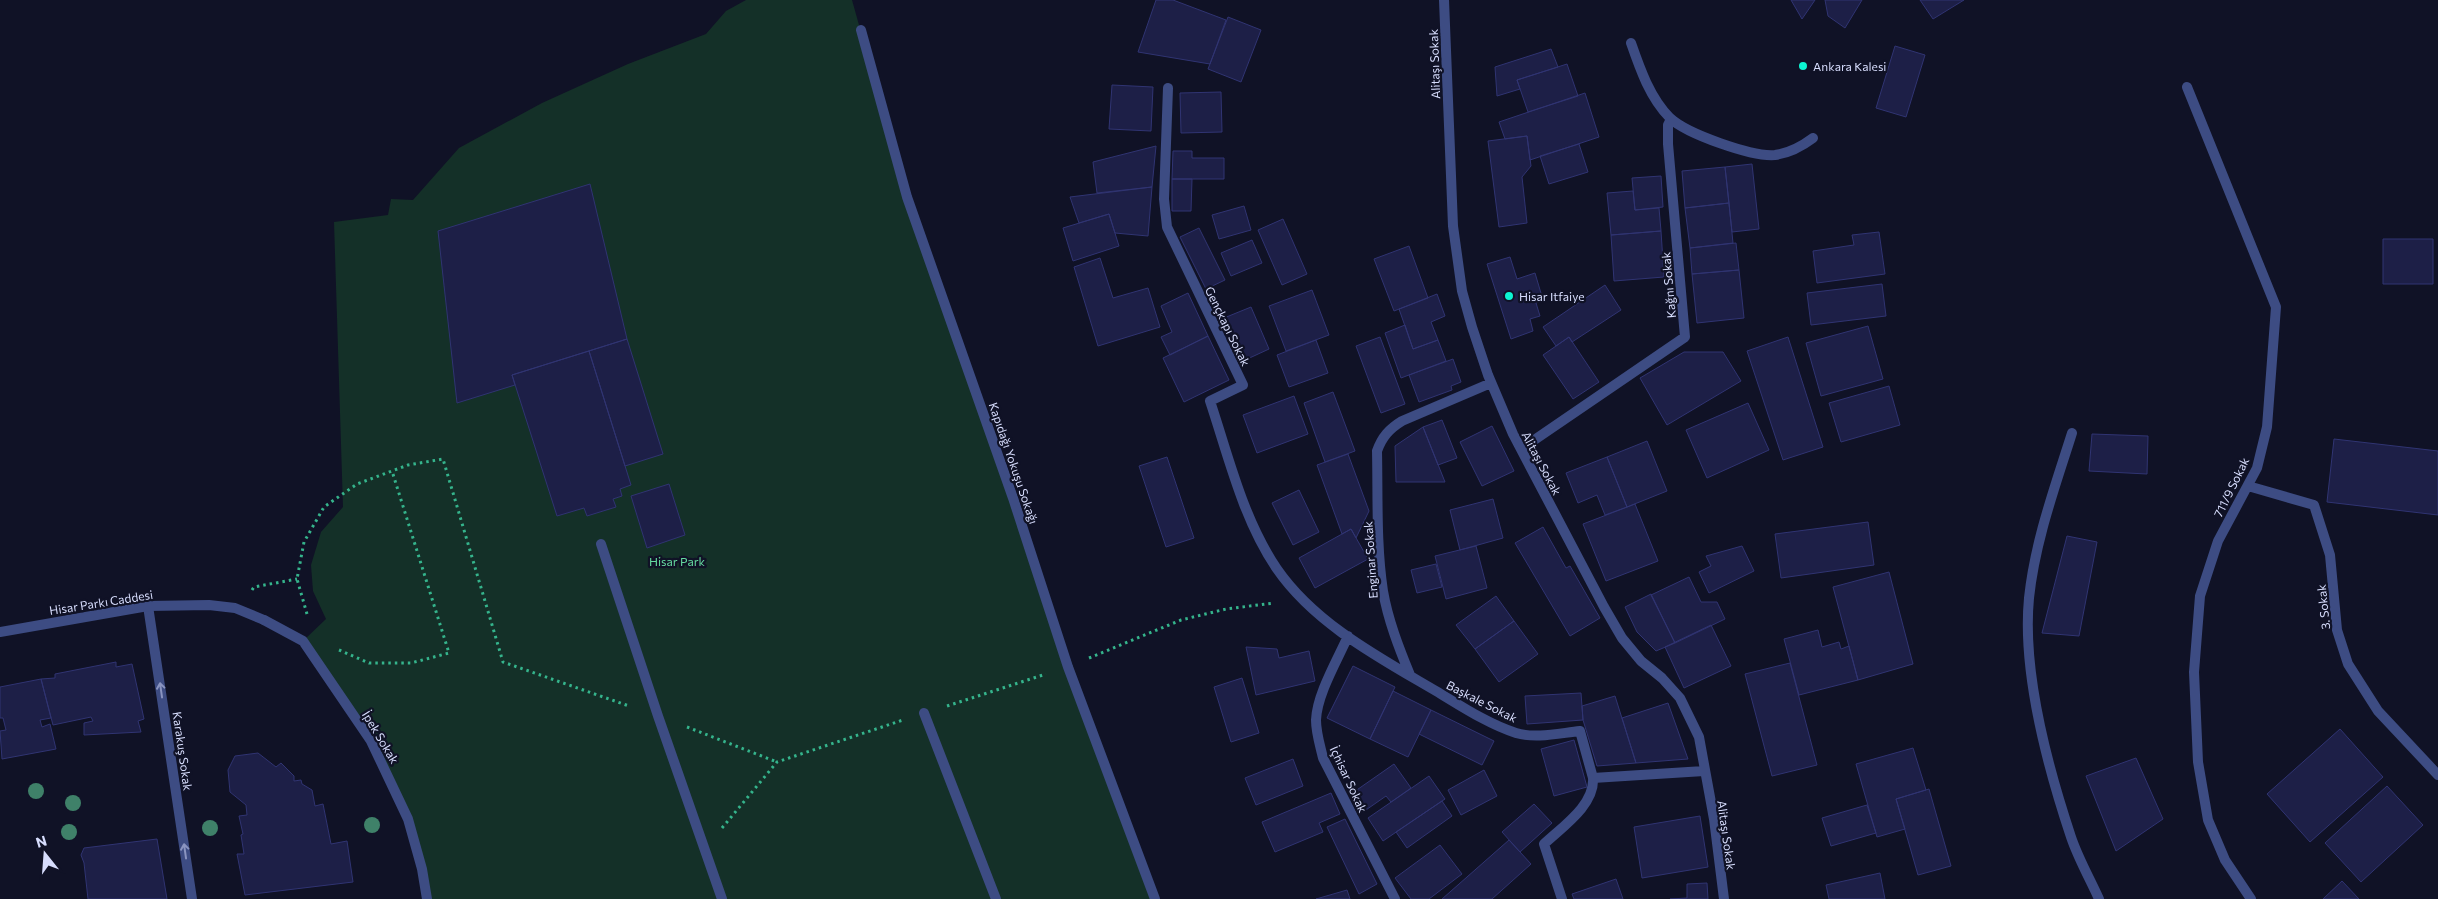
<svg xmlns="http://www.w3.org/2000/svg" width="2438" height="899" viewBox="0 0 2438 899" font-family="Commissioner,sans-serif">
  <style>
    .green { fill: #143028 }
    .building { fill: #1d1f47; stroke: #303472 }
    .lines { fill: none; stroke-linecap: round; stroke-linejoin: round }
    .path { stroke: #35b48c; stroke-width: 3; stroke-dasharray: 2.5 4; stroke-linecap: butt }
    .pedestrian { stroke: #3d4c83; stroke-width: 10 }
    .minor { stroke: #3d4c83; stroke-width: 10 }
    .tertiary { stroke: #3d4c83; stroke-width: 10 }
    .tree { fill: #3f8169 }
    .oneway { stroke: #8a94c0 }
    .poi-dot { fill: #0cf5d2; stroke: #101226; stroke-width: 2 }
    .labels { text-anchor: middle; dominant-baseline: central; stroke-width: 4.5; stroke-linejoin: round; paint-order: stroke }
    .street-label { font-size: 12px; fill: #d7ddfd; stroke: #101226 }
    .poi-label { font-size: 12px; fill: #d7ddfd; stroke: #101226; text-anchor: start }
    .park-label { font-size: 12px; fill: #65dba0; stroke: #101226 }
  </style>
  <rect width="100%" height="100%" fill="#101226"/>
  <path class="green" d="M746,0H852L907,197L1155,899H427L422,869L390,778L303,641L326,619L313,591L311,565L321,532L343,507L334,222L388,215L391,199L413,200L459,148L542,103L628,64L706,34L726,11Z"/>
  <path class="building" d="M1156,0H1173L1226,20L1210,64L1138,52Z
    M1791,0H1815L1802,19Z
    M1825,0H1862L1845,28L1828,16Z
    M1920,0H1964L1933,19Z
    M1228,17L1261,30L1241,82L1208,69Z
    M1895,46L1925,55L1906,117L1876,108Z
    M1551,49L1558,67L1517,80L1520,89L1497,96L1495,67Z
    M1567,64L1578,96L1528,112L1517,80Z
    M1112,85L1153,87L1151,131L1109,129Z
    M1221,92L1222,132L1181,133L1180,93Z
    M1585,93L1599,137L1530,160L1527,136L1505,139L1499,122Z
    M1527,136L1531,166L1522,177L1527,223L1499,227L1488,141Z
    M1579,144L1588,172L1549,184L1540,156Z
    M1156,146L1152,187L1097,193L1093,162Z
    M1173,151H1192V158H1224V179H1172Z
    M1752,164L1759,229L1732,232L1725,167Z
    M1725,167L1729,203L1685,208L1682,171Z
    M1661,176L1663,207L1635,210L1632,178Z
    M1172,179H1192L1191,211H1172Z
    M590,184L627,339L512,375L515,385L457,403L438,231Z
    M1152,187L1148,236L1115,233L1109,214L1079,223L1070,197Z
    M1633,191L1635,210L1659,208L1661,231L1611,235L1607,193Z
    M1729,203L1733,243L1690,248L1685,208Z
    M1244,206L1251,230L1219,239L1212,215Z
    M1109,214L1119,246L1073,261L1063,228Z
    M1283,219L1307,274L1282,285L1258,230Z
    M1199,228L1225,280L1206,289L1180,237Z
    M1661,231L1664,277L1614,281L1611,235Z
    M1879,232L1885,274L1817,283L1813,251L1854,245L1852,235Z
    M2383,239H2433V284H2383Z
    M1252,240L1262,263L1231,276L1221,253Z
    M1736,243L1739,270L1692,274L1690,248Z
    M1409,246L1428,298L1394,311L1374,259Z
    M1510,257L1517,279L1535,273L1543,300L1536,303L1540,316L1530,319L1533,331L1511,339L1487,264Z
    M1100,258L1113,298L1148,288L1160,327L1098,346L1074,267Z
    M1739,270L1744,318L1697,323L1692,274Z
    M1882,284L1886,316L1811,325L1807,293Z
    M1605,285L1621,310L1572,342L1569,337L1556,346L1543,327Z
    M1312,290L1329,335L1286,351L1269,306Z
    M1188,293L1208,336L1170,355L1161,337L1172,332L1161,306Z
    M1437,294L1445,316L1431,322L1438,340L1413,349L1399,309Z
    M1251,307L1269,349L1243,361L1224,318Z
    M1405,325L1413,349L1438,340L1446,361L1401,378L1385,333Z
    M1868,326L1883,379L1821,396L1806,343Z
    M1208,336L1229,380L1184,402L1163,358Z
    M1380,337L1405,404L1381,413L1356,346Z
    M1569,337L1599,382L1573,399L1543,355Z
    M1788,337L1823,447L1783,460L1747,351Z
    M627,339L663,454L625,466L589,351Z
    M1316,340L1328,373L1289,387L1277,355Z
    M589,351L631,485L620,489L622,496L613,499L616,507L587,516L584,508L557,516L512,375Z
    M1684,352H1723L1741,381L1667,425L1640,378Z
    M1453,359L1461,382L1451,386L1452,390L1419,402L1409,375Z
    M1889,386L1900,425L1841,442L1829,403Z
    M1333,392L1355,451L1325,462L1304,403Z
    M1294,396L1308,434L1257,453L1243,415Z
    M1748,403L1769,450L1707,478L1686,430Z
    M1442,420L1457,458L1438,465L1423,427Z
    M1492,426L1514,471L1482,486L1460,442Z
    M1423,427L1445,482H1396L1395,446Z
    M2092,434L2148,436L2147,474L2089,471Z
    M2334,439L2438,451V515L2327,502Z
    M1647,441L1667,491L1627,507L1607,457Z
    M1348,454L1369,511L1356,538L1351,529L1342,534L1317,465Z
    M1167,457L1194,538L1166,547L1139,466Z
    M1607,457L1627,507L1605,515L1597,495L1578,503L1566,473Z
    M669,484L685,535L647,548L631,496Z
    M1299,490L1319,532L1293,545L1272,503Z
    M1493,499L1503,538L1460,550L1450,510Z
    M1635,504L1658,561L1606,581L1583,524Z
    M1868,522L1874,565L1781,578L1775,534Z
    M1543,527L1566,568L1570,566L1600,618L1570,636L1515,543Z
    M1351,529L1368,559L1315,588L1299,558Z
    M2067,536L2097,542L2079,636L2042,633Z
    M1476,546L1487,588L1446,599L1435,556Z
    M1742,546L1754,571L1709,593L1699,572L1711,566L1706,556Z
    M1436,564L1442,587L1417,593L1411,570Z
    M1889,572L1913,664L1858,680L1833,587Z
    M1689,577L1701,602H1717L1725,619L1675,643L1651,595Z
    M1651,594L1675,643L1656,651L1637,632L1625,607Z
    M1496,596L1514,621L1475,649L1456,625Z
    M1514,621L1538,654L1499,682L1475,649Z
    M1711,625L1731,666L1684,688L1665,647Z
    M1818,630L1822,647L1839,642L1841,649L1849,646L1858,680L1799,695L1784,639Z
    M1246,647L1277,649L1279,658L1309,651L1315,681L1256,695Z
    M116,662V667L132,664L144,719L138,721L141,732L84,735V723L93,721L91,717L53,725L41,679L55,678V674Z
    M1790,663L1817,765L1772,776L1745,674Z
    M1353,666L1395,687L1370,739L1327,718Z
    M1242,678L1259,733L1231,742L1214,687Z
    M41,679L51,718L40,720L42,727L50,724L56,749L2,759L0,731L6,730L3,718H0V687Z
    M1393,691L1431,710L1408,757L1370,739Z
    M1581,693L1583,720L1527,724L1525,696Z
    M1615,696L1636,763L1597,766L1583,720L1582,706Z
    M1668,703L1688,759L1636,763L1622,718Z
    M1431,710L1494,741L1482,765L1419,734Z
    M2340,729L2383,777L2310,842L2267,794Z
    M1574,740L1587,787L1554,796L1541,749Z
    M1913,748L1926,790L1896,799L1905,829L1877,837L1856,764Z
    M258,753L276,767L281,763L294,776V781L301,780L302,784L312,790L315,806L323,804L331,844L347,841L353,882L245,895L237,854H244L241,835L243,834L239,816L247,815L246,805L230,792L228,770L235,756Z
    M2136,758L2163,819L2116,851L2086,776Z
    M1293,759L1303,786L1256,805L1245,778Z
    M1394,764L1411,788L1391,802L1386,796L1363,812L1351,794Z
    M1484,770L1497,796L1461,815L1448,790Z
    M1429,776L1445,799L1383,841L1368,818Z
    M2387,786L2423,825L2361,882L2325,843Z
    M1929,789L1951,866L1918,875L1896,799Z
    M1331,793L1340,814L1319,823L1323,832L1275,852L1262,822Z
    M1442,801L1452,816L1407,848L1396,832Z
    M1534,804L1552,823L1520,852L1502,832Z
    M1867,805L1876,833L1831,846L1822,818Z
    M1700,816L1708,867L1642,878L1634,827Z
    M1345,819L1377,884L1359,894L1327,827Z
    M157,839L167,899H88L84,863L81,855L84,848Z
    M1509,840L1531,864L1492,899H1442Z
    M1440,845L1462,874L1429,899H1411L1395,878Z
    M1880,873L1885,899H1829L1826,885Z
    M1616,879L1623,899H1574L1572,894Z
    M2342,881L2359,899H2323Z
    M1707,883L1708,899H1670L1687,898V884Z
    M1347,890L1350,899H1316Z"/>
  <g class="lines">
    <path class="path" d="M252,590L254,587L297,579
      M307,614L297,579L304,542L324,507L357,484L408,465L443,459L503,662L629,706
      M339,650L369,663H411L449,653L392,471
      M1089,658L1181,620L1226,609L1274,603
      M947,706L1046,674
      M687,727L777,762
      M722,828L777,762L903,720"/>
    <path class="pedestrian" d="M601,544L658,716L722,899
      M924,713L996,899"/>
    <path class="minor" d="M1444,0L1453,226L1462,291L1472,327L1488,375L1513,434L1604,607L1622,638L1641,661L1662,678L1680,698L1699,737L1714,819L1724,899
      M861,30L907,197L1013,498L1068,667L1155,899
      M1631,43C1640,69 1650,98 1670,118C1687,134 1752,157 1775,155C1790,153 1801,147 1813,138
      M2187,87L2276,307L2267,427L2257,468L2218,541L2200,596L2194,672L2198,762L2208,820L2225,860L2251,899
      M1168,88L1164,199L1167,227L1243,385L1210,401C1229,458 1243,519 1277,569C1315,624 1380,658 1436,691C1461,706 1488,724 1516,733C1536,739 1560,733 1580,731L1593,778L1704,771
      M2072,433C2055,487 2035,541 2029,598C2022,671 2048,768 2071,837C2078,858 2090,879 2099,899
      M1521,449L1685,337L1668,144V125L1671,119
      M2248,486L2314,505L2330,555L2337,630L2348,664L2378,711L2438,775
      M148,606L192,899
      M264,620L303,641L371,741L408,819L422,869L427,899
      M1348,636C1338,659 1317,694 1316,720C1316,733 1320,745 1323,758L1395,899
      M1410,675C1399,648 1388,620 1383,591C1376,545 1378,497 1377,451C1382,437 1389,429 1402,421L1491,383
      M1562,899L1544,844C1562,827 1595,805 1593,778"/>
    <path class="tertiary" d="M0,632L148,606L209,605L235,608L264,620"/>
  </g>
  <g class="tree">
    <circle cx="36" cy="791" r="8"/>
    <circle cx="73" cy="803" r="8"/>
    <circle cx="372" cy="825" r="8"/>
    <circle cx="210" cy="828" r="8"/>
    <circle cx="69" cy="832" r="8"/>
  </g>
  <defs><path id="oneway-shaft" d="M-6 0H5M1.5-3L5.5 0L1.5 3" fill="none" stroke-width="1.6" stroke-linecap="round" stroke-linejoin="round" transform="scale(1.25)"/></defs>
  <g class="oneway">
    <use href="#oneway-shaft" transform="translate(161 690) rotate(-98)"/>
    <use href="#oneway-shaft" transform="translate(185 851) rotate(-98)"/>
  </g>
  <g class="poi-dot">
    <circle cx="1803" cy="66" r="5"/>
    <circle cx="1509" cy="296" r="5"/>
  </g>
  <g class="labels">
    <g class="street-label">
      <text transform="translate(1434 64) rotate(-92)">Alitaşı Sokak</text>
      <text transform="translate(1668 285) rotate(-95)">Kağnı Sokak</text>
      <text transform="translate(1228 326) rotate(64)">Gençkapı Sokak</text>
      <text transform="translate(1014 463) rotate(71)">Kapıdağı Yokuşu Sokağı</text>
      <text transform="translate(1542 463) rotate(62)">Alitaşı Sokak</text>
      <text transform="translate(2231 487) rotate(-64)">711/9 Sokak</text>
      <text transform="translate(1370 560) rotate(-94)">Enginar Sokak</text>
      <text transform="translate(101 602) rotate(-9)">Hisar Parkı Caddesi</text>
      <text transform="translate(2323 607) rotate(-96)">3. Sokak</text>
      <text transform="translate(1482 701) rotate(27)">Başkale Sokak</text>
      <text transform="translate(381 737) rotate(59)">İpek Sokak</text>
      <text transform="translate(183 751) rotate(82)">Karakuş Sokak</text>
      <text transform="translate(1349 779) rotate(65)">İçhisar Sokak</text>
      <text transform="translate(1727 835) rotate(82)">Alitaşı Sokak</text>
    </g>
    <g class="poi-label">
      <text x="1813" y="66">Ankara Kalesi</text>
      <text x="1519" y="296">Hisar Itfaiye</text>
    </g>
    <g class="park-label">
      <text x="677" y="561">Hisar Park</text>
    </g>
  </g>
  <g transform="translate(45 854) rotate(343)" stroke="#101226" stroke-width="4" paint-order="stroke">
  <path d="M0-4L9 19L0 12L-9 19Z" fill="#d7ddfd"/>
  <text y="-8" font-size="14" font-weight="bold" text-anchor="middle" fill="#d7ddfd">N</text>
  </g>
</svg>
